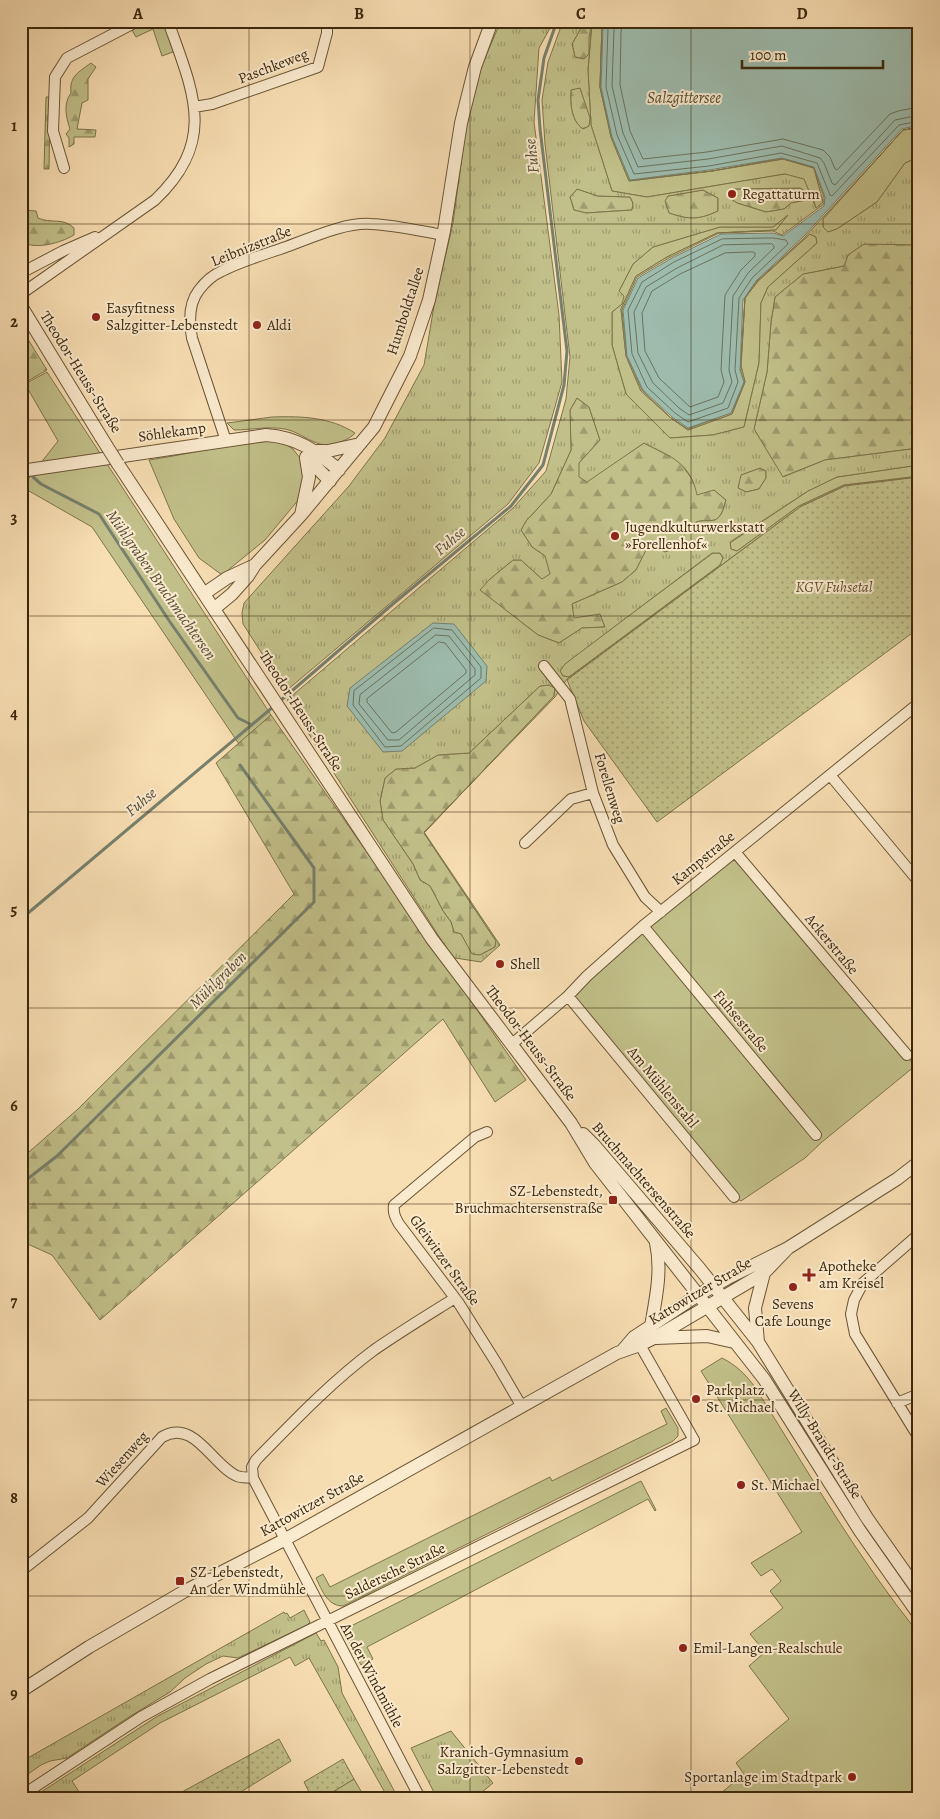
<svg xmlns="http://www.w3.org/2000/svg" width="940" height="1819" viewBox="0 0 940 1819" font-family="Alegreya,serif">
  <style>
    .grass { fill: #c2c08a; stroke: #7e744a }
    .forest { fill: url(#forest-firs); stroke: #7e744a }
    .park { fill: url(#park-tufts); stroke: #7e744a; fill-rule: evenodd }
    .garden { fill: url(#garden-dots); stroke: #7e744a }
    .water { fill: #9dbcae; stroke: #76806d }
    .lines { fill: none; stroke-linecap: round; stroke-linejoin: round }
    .shore { stroke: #6c725c; stroke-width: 1 }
    .stream { stroke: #76806d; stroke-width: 3 }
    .minor-casing { stroke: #6a5535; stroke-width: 12 }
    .tertiary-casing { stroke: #6a5535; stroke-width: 14 }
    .minor { stroke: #faeace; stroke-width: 10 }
    .tertiary { stroke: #faeace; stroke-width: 12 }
    .tertiary-bridge-casing { stroke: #6a5535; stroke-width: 14; stroke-linecap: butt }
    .tertiary-bridge { stroke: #faeace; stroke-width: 12 }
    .grid { fill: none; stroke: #3b270b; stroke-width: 1; stroke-opacity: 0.55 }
    .poi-dot { fill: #8f2418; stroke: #faeace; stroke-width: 2 }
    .labels { text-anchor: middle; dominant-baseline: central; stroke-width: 4; stroke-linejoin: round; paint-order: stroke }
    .street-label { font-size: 15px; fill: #3b270b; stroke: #faeace }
    .poi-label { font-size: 15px; fill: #3b270b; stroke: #faeace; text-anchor: start }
    .park-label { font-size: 15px; font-style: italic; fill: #5d4d2b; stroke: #faeace }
    .water-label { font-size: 16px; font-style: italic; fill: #544c34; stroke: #faeace }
    .neatline { fill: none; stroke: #3b270b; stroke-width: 2 }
    .grid-label { font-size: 16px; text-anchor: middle; font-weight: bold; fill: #3b270b }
  </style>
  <defs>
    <pattern id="forest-firs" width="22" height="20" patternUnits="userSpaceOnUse" patternTransform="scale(1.25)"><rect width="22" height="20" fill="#c2c08a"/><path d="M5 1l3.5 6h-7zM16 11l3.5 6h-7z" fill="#9f9c6f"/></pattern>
    <pattern id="park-tufts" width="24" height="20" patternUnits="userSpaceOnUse" patternTransform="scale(1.25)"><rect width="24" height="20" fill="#c2c08a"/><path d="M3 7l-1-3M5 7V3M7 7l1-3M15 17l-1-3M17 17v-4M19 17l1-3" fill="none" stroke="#9f9c6f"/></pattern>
    <pattern id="garden-dots" width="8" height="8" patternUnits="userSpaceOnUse" patternTransform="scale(1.25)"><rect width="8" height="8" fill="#c2c08a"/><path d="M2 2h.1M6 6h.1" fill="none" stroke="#9f9c6f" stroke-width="1.8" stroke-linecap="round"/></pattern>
  </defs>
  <rect width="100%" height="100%" fill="#f8deb3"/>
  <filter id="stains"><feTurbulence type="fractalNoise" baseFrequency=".004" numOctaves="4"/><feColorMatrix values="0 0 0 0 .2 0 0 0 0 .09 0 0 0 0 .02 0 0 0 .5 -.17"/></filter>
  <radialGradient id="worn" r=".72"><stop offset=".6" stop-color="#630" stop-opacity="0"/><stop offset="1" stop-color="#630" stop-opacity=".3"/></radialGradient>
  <path class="grass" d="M138,21H168L178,50L162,56L153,29L136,37L129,25Z
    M604,21L602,25L600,87L611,137L629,181L712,171L783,159L814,168L823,202L816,209L813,197L785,174L647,197L612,191L591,125L588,70L592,22Z
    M919,128V157L905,163L877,202L837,229L828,232L823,227V219L903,130Z
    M789,214L776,230L717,233L667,257L636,276L621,309L626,356L641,391L671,418L688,430L732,414L745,382L741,366L745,298L758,281L810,234L816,237L817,243L768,287L761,303L759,363L744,427L713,435L670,438L626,394L612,345V312L622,304L619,291L633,264L653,247L720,227H773Z
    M47,372L271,715L239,744L92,527L22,487L58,441L25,384Z
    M272,417C302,416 330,417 355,433C352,437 347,439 343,441C320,454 305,433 285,429C268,426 251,430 234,430L227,423Z
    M273,441L285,444L293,449L300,458L304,468L300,498L265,540L222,575L199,558L174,519L149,460C190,454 231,443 273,441Z
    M919,465V476L844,485L799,506L737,551L731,549L730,543L808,491L837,477Z
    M713,553H720L723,558L721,565L569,677L563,676L560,671L564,664Z
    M735,852L915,1066L822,1142L805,1158L741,1201L734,1197L568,996Z
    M722,1358C736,1365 745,1374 755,1387C807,1470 857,1557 919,1634V1798H715L744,1774L736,1763L789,1719L749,1666L765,1652L750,1634L783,1608L770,1591L781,1581L772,1569L761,1576L751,1563L802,1532L701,1371Z
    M666,1408L678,1428V1436L673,1441L343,1606C327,1606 322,1590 316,1578L323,1574L330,1587L550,1477L552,1481L667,1424L661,1411Z
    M641,1481L656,1510L655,1511L648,1499L367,1647L373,1659L361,1665L343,1630Z"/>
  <path class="forest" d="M585,21H592L589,54L584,59L575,57L572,44Z
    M91,63L96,67L88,79V100L82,103L77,129L96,130L95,137H74V144L69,147V138L66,134L70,129C66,117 63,104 71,93C69,76 79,72 91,63Z
    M580,88L591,118L589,126L583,129C571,121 570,103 571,89Z
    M46,97H50L49,169H44Z
    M800,188L808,193L807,200L791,203L784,209L766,212L737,203L728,197L732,189Z
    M577,189L598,196L630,197L633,203L632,210L586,213L574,210L570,197Z
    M703,190L718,198V211C699,220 689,220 669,213L664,201L668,196Z
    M21,210L36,211L38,218C51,224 63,217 74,228V235C60,243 37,250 21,242Z
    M864,244L919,245V448L825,460L782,477L754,429L767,372L771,322L775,297L803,274L844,266L848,255Z
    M21,328L47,370L26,382L21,374Z
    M577,398L589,407L600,440L579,463L632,451L644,443L679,461L694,482L714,490L726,500C718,535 706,511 689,527C685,532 683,540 679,544C676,548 669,550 665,552L649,545L636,570L622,582L572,604L600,614L605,627L582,628L559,643L538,635L479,590L490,579L513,560H521L542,579L545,556L532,547L521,530L526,521L551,494L571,450L570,410Z
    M760,468L766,471V478L759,489L746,492L738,488L740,475Z
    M549,685L555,688L554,696L424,833L496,941L495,947L480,955H472L461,934L454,932L451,922L443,911L430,886L420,880L413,864L383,820L380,801L385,778L396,769L415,768L438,755L469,753L540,686Z
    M271,715L526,1080L495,1102L443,1019L100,1320L52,1255L21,1241V1159L78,1109L294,894L216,763Z"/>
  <path class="park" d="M501,21H554L539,48L534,122L559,315L562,382L539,463L508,504L286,691L243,624L242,613L244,603L349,486L385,438L424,365L434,306L453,223L471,90Z
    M563,21H585L572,44L575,57L584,59L589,54V37L592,21L588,70L591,125L612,191L647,197L785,174L804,179L816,208L823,202L814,168L783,159L712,171L629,181L611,137L600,87L602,25L604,21L602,26L600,87L612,137L630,180L712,171L783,158L814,168L824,197V204L782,235L773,231L719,233L669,258L637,277L622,310L627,356L642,390L671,418L688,429L732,412L744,382L740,369L745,298L757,281L804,238L903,130L919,127L903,130L823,219V227L828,232L837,229L877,202L905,163L919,157V245L864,244L848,255L844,266L803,274L775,297L771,322L767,372L754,429L783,477L825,460L919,448V465L837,477L808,491L730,542L731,549L737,551L799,506L844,485L919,477L844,486L800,507L567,679L555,697L424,832L500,945L481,962L455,958L451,955L287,700L513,508L546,471L566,399L570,357L545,144L542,100L548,62ZM580,88L590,118L589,126L583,129C571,121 570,103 571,90ZM800,188L808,193L807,200L791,203L784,209L766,212L737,203L728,197L732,189ZM577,189L598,196L630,197L633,203L632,210L586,213L574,210L570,197ZM703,190L718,198V211C699,220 689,220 669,213L665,201L668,196ZM788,215L776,230L717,233L667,257L636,276L621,309L626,356L641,391L671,418L688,430L732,414L745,382L741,366L745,298L758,281L810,234L816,237L817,243L768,287L761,303L759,363L744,427L713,435L670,438L626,394L612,345V312L622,304L624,296L619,291L633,264L653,247L720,227H773ZM577,398L589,407L600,440L579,463V477L587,482L644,443C671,457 690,462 697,495L714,490L726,500C718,535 706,511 689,527C685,532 683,539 679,544C676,548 670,550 665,552L649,544L636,570L622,582L572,604L574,618L600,614L605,627L582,628L559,643L538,635L480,590L490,579L513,560H521L542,579L550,574L545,556L532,547L521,530L526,521L551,494L571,450L570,410ZM760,468L766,471V478L759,489L746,492L738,488L741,475ZM712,553H720L723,558L720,565L569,677L563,676L560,671L565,664ZM549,685L555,688L554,696L424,833L496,941L495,947L480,955L472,954L461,934L454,932L451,922L443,911L430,886L420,880L413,864L383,820L380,801L385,778L396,769L415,768L438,755L469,753L540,686Z
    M304,1610L310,1622L307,1625L238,1658L223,1656L206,1664L185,1678L170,1692L129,1717L67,1758L50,1761L41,1765L21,1779V1762L26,1759L284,1612L285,1614L287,1613L290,1618Z
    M316,1633L321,1641L324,1640L338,1667L342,1693L398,1798H388L309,1658L295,1666L290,1657L160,1723L72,1781L83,1798H57L54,1794L53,1795L55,1798H32L156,1717Z
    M451,1731L493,1783L475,1798H437L411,1748Z
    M354,1779L365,1798H323Z"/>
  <path class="garden" d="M919,477V628L657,822L584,721L567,680L800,507L845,486Z
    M279,1739L291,1761L231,1798H171Z
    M343,1759L354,1779L323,1798H312L304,1782Z"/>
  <path class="water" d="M606,21H919V125L902,129L804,236L756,281L743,300L740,370L744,382L731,413L688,428L672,417L643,390L627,356L623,310L638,278L672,258L721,234L773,233L783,236L824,206L825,197L814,167L782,158L709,170L630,180L612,137L601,87L603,26Z
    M433,623L454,624L487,666L486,681L402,751L383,752L347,706L350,688Z"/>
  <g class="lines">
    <path class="shore" d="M610,21L608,28L606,87L617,135L634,174L709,166L781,153L817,163L830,195L832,196L899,125L919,121
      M616,21L614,30L612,86L623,133L638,167L708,159L782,146L820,158L824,163L832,183L835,185L895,120L919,115
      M623,21L621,32L620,85L630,131L643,159L707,152L783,139L823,150L830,157L835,169L837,170L890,114L898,111L919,107
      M773,238L786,240L788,244L752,278L739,298L735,370L738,382L728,408L688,422L675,413L647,387L632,354L628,310L642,282L674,262L722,239Z
      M772,244L774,246V248L748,273L733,296L729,370L732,382L723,403L689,415L679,408L653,383L638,353L634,312L646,287L677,268L723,245Z
      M753,252L755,253V256L741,270L725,295L721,370L724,382L718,397L690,407L659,378L645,351L642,313L652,291L680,274L725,253Z
      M434,628L452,630L481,667V678L401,746L385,747L353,705L354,691Z
      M436,635L449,636L475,669V675L399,740H388L359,704L360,695Z
      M439,642L445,643L466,670V673L396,732L392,733L367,702V699Z"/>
    <path class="stream" d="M33,477L41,484L99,514L170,622L238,718L252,725
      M280,701L394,603L511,506L543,465L564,385L567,351L540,129L538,100L544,58L557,21
      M21,919L273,707
      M21,1184L57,1156L314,902V868L240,765"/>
    <g class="minor-casing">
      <path id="minor" d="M194,107L212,104L318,67L327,33V21
        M64,168L53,131L55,77L67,58L138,21
        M21,273L63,251L95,237
        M21,294L155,200C218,140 193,92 168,21
        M226,441L192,338C189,322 188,304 199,290C205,282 213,275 222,271C241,261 263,255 283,248C309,239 344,222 371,224C395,225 420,231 443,235
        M544,666L570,699L593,793L613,845L645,897L661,912
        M830,775L919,882
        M525,843L571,799L593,793
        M735,852L907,1055
        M643,926L816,1135
        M568,996L734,1197
        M512,1044L568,996L587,976L643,926L919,703
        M487,1132L475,1137L394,1205C393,1213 395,1217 399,1224L458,1302L497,1364L522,1407
        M919,1234L863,1283L854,1300L851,1314L855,1334L919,1438
        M897,1403L919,1394
        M253,1478L252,1467L256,1460C294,1421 331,1382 374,1350C400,1332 428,1315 455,1298
        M21,1571L88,1518L162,1437C194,1418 212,1465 237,1476C242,1478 248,1477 253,1478L420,1798
        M21,1796L141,1717L210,1679L694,1440L640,1345"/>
    </g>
    <g class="tertiary-casing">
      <path id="tertiary" d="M21,306L101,437
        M317,451H328L360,444
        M306,457L330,481
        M118,464L432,939L571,1123L595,1163L764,1379L860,1531L919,1615
        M21,471L266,435C297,437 316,451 339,470
        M301,515L309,477L306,458
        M205,593L227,578L255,565
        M215,608L232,594L248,576L255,565L301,515L374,427L410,356L429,300L444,231L461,123L475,67L492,21
        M583,1134L594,1145L700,1269L758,1342L867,1518L919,1592
        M651,1326C656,1298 662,1270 656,1243
        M656,1338L707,1336L734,1342
        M758,1342L755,1308L764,1273
        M622,1351L634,1337L698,1295L728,1278L788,1248L897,1179L919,1162
        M21,1691L89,1647L185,1591L284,1540L617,1353L640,1345L654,1338L764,1273L788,1248"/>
    </g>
    <use href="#minor" class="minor"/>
    <use href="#tertiary" class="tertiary"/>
    <g class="tertiary-bridge-casing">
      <path id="tertiary-bridge" d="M101,437L118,464"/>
    </g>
    <use href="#tertiary-bridge" class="tertiary-bridge"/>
  </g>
  <path class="grid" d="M249,21V1798M470,21V1798M691,21V1798M21,224H919M21,420H919M21,616H919M21,812H919M21,1008H919M21,1204H919M21,1400H919M21,1596H919"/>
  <g class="poi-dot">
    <circle cx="732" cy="194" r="5"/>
    <circle cx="96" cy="317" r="5"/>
    <circle cx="257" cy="325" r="5"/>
    <circle cx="615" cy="536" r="5"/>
    <circle cx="500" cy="964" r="5"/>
    <rect x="608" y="1195" width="10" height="10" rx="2.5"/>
    <path d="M806.5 1267.5h5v5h5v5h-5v5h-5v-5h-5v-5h5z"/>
    <circle cx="793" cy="1287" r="5"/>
    <circle cx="696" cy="1399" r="5"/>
    <circle cx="741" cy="1485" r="5"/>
    <rect x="175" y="1576" width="10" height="10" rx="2.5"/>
    <circle cx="683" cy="1648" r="5"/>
    <circle cx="579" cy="1761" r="5"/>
    <circle cx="852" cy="1777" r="5"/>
  </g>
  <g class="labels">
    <g class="street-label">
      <text transform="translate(273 66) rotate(-21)">Paschkeweg</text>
      <text transform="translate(251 246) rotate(-22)">Leibnizstraße</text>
      <text transform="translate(405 311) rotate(-72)">Humboldtallee</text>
      <text transform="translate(81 372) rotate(58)">Theodor-Heuss-Straße</text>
      <text transform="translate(172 432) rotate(-8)">Söhlekamp</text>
      <text transform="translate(301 711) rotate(57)">Theodor-Heuss-Straße</text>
      <text transform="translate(610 788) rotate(73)">Forellenweg</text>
      <text transform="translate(703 858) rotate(-39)">Kampstraße</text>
      <text transform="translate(832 944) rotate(50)">Ackerstraße</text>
      <text transform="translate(741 1021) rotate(50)">Fuhsestraße</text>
      <text transform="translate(531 1043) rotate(53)">Theodor-Heuss-Straße</text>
      <text transform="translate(663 1087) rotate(50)">Am Mühlenstahl</text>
      <text transform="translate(644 1180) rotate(49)">Bruchmachtersenstraße</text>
      <text transform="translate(445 1260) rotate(54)">Gleiwitzer Straße</text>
      <text transform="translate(700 1291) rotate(-31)">Kattowitzer Straße</text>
      <text transform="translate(825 1444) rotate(58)">Willy-Brandt-Straße</text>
      <text transform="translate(122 1459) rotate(-48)">Wiesenweg</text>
      <text transform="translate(312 1504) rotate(-29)">Kattowitzer Straße</text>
      <text transform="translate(395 1571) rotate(-26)">Saldersche Straße</text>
      <text transform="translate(372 1675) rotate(62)">An der Windmühle</text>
    </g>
    <g class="poi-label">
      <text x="742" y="194">Regattaturm</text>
      <text x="106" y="308">Easyfitness<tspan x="106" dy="17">Salzgitter-Lebenstedt</tspan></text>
      <text x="267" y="325">Aldi</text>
      <text x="625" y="527">Jugendkulturwerkstatt<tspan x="625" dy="17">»Forellenhof«</tspan></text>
      <text x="510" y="964">Shell</text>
      <text x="603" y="1191" text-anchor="end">SZ-Lebenstedt,<tspan x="603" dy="17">Bruchmachtersenstraße</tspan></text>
      <text x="819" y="1266">Apotheke<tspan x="819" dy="17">am Kreisel</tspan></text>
      <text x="793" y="1304" text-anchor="middle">Sevens<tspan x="793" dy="17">Cafe Lounge</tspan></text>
      <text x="706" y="1390">Parkplatz<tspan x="706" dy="17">St. Michael</tspan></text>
      <text x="751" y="1485">St. Michael</text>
      <text x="190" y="1572">SZ-Lebenstedt,<tspan x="190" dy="17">An der Windmühle</tspan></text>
      <text x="693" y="1648">Emil-Langen-Realschule</text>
      <text x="569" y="1752" text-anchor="end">Kranich-Gymnasium<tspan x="569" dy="17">Salzgitter-Lebenstedt</tspan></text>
      <text x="842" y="1777" text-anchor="end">Sportanlage im Stadtpark</text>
    </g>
    <g class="park-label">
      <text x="834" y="587">KGV Fuhsetal</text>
    </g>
    <g class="water-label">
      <text x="684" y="98">Salzgittersee</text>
      <text transform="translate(532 156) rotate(-96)">Fuhse</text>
      <text transform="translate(450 541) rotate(-40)">Fuhse</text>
      <text transform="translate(161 585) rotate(55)">Mühlgraben Bruchmachtersen</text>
      <text transform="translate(141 802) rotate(-40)">Fuhse</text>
      <text transform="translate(218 980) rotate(-45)">Mühlgraben</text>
    </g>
  </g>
  <rect width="940" height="1819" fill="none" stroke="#f8deb3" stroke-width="55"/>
  <path d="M742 60v8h141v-8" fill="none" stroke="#3b270b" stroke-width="2.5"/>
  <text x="750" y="60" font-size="15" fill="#3b270b" stroke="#faeace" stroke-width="4" paint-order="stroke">100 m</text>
  <rect x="28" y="28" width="884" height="1764" class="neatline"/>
  <g class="grid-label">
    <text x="138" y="19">A</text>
    <text x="359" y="19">B</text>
    <text x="581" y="19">C</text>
    <text x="802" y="19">D</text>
    <text x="14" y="131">1</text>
    <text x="14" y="327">2</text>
    <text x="14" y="523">3</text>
    <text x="14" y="719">4</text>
    <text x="14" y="915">5</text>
    <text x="14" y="1111">6</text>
    <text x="14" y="1307">7</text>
    <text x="14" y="1503">8</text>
    <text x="14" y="1699">9</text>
  </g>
  <rect width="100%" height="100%" filter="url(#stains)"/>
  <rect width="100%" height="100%" fill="url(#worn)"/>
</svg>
